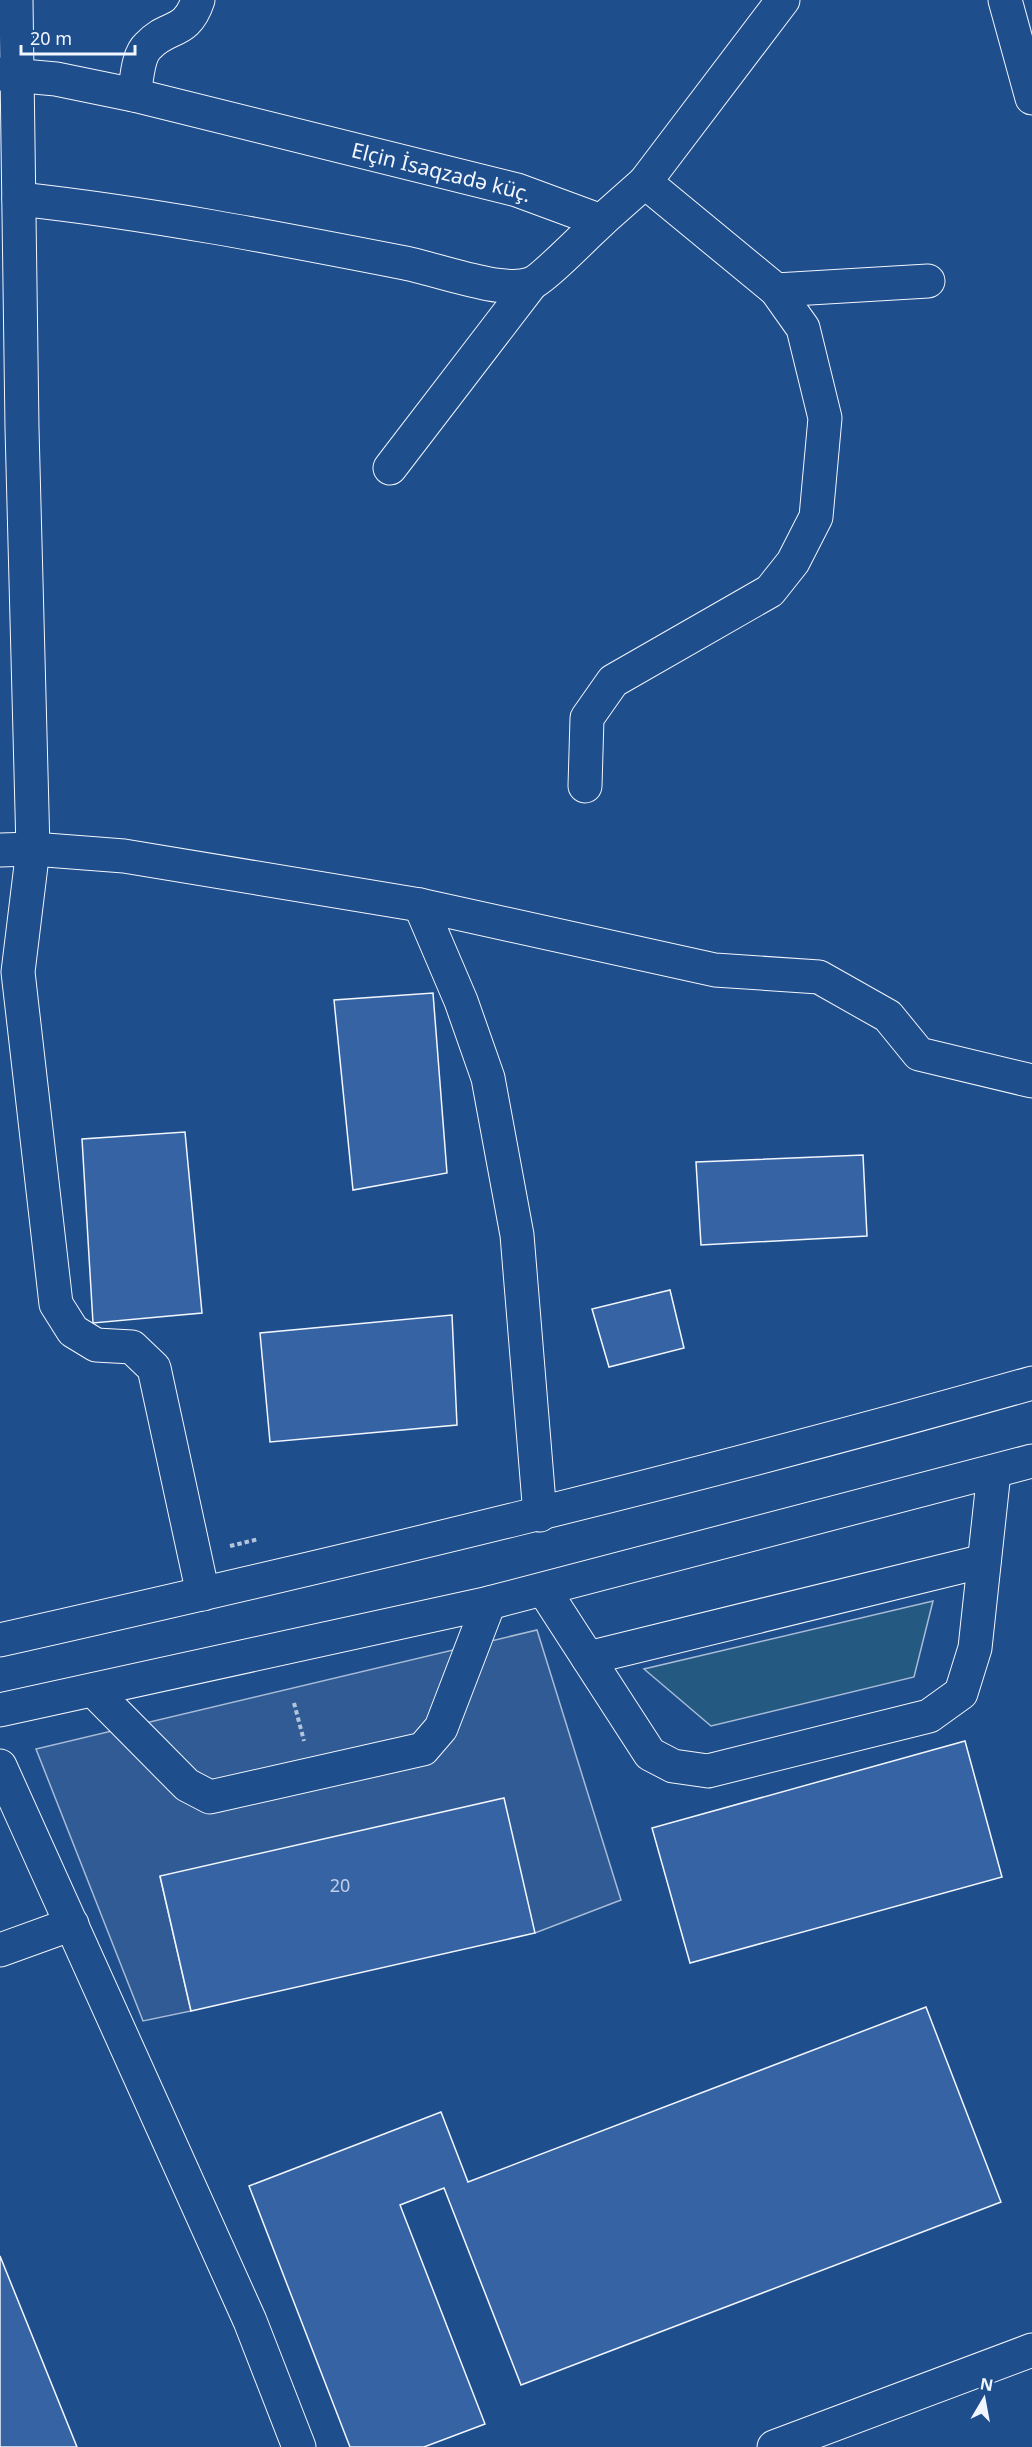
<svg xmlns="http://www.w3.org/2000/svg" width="1032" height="2447" viewBox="0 0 1032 2447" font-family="'Noto Sans',sans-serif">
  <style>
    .green { fill: #245a82; stroke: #a8bbd7; stroke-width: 1.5 }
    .parking { fill: #305b95; stroke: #a8bbd7; stroke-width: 1.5 }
    .building { fill: #3563a3; stroke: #f2f6ff; stroke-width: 1.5 }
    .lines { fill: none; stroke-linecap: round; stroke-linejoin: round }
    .minor-casing { stroke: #f2f6ff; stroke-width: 35 }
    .major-casing { stroke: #f2f6ff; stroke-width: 35 }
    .path { stroke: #b3c4dc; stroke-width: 4; stroke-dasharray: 4.5 3; stroke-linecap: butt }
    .minor { stroke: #1f4e8c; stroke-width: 33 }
    .major { stroke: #1f4e8c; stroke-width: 33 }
    .labels { text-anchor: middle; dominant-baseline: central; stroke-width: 4.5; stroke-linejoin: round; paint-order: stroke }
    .number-label { font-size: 18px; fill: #c3d1e8 }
    .street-label { font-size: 21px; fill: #f2f6ff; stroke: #1f4e8c }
  </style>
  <rect width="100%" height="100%" fill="#1f4e8c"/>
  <path class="green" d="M933,1601L914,1677L711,1726L644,1669Z"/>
  <path class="parking" d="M537,1630L621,1900L535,1933L160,1877L191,2011L143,2021L36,1749Z"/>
  <path class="building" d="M433,993L447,1173L353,1190L334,1000Z
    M185,1132L202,1313L93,1323L82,1139Z
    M863,1155L867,1236L701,1245L696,1162Z
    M670,1290L684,1348L609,1367L592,1309Z
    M452,1315L457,1425L270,1442L260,1333Z
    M965,1741L1002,1877L690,1963L652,1828Z
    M504,1798L535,1933L191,2011L160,1876Z
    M926,2007L1001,2202L521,2385L444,2188L400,2205L485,2424L424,2447H350L249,2186L441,2112L468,2182Z
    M0,2256L77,2447H0Z"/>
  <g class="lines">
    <g class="minor-casing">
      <g id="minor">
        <path d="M16,0L22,428L33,849L18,972L56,1304L73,1331L96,1345L132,1347L154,1368L203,1594"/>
        <path d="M1005,0L1032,98"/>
        <path id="s1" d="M0,74L56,79L134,95L517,190L601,221L645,182L783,0"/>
        <path d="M134,95C137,81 137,56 148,46C168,24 186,36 198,0"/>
        <path d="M19,199C148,213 277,238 405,263C436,269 501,294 530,284C541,281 589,232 601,221"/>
        <path d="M776,290L928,281"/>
        <path d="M390,468L531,284"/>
        <path d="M585,786L587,718L613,681L770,591L793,562L816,517L825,418L803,328L776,290L645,182"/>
        <path d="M0,850L33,849L124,856L420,905L715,970L819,977L888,1016L919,1054L1032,1081"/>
        <path d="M420,905L461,1001L488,1078L517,1235L540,1515"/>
        <path d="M544,1590L650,1754L673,1766L708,1771L929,1716L961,1693L975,1648L994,1472"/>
        <path d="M588,1658L984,1561"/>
        <path d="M93,1690L187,1785L210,1797L423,1749L441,1728L489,1603"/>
        <path d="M0,1766L250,2321L299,2447"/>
        <path d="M0,1950L72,1924"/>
        <path d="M774,2447L1032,2350"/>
      </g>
    </g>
    <g class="major-casing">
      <path id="major" d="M0,1640C346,1562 691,1480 1032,1383
        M0,1710L489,1603L1032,1461"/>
    </g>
    <path class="path" d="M230,1546L259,1539
      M294,1703L304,1741"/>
    <use href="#minor" class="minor"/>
    <use href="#major" class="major"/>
  </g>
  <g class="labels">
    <g class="number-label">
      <text x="340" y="1885">20</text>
    </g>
    <g class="street-label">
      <text stroke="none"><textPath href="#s1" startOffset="453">Elçin İsaqzadə küç.</textPath></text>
    </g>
  </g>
  <g transform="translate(984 2399) rotate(10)" stroke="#1f4e8c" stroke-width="4.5" paint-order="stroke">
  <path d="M0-4.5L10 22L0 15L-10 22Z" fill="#f2f6ff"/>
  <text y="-9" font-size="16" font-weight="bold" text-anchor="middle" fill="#f2f6ff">N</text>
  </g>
  <path d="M21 45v9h114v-9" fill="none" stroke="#f2f6ff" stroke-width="3"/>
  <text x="30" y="45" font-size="18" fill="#f2f6ff" stroke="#1f4e8c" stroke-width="4.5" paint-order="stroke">20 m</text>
</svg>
